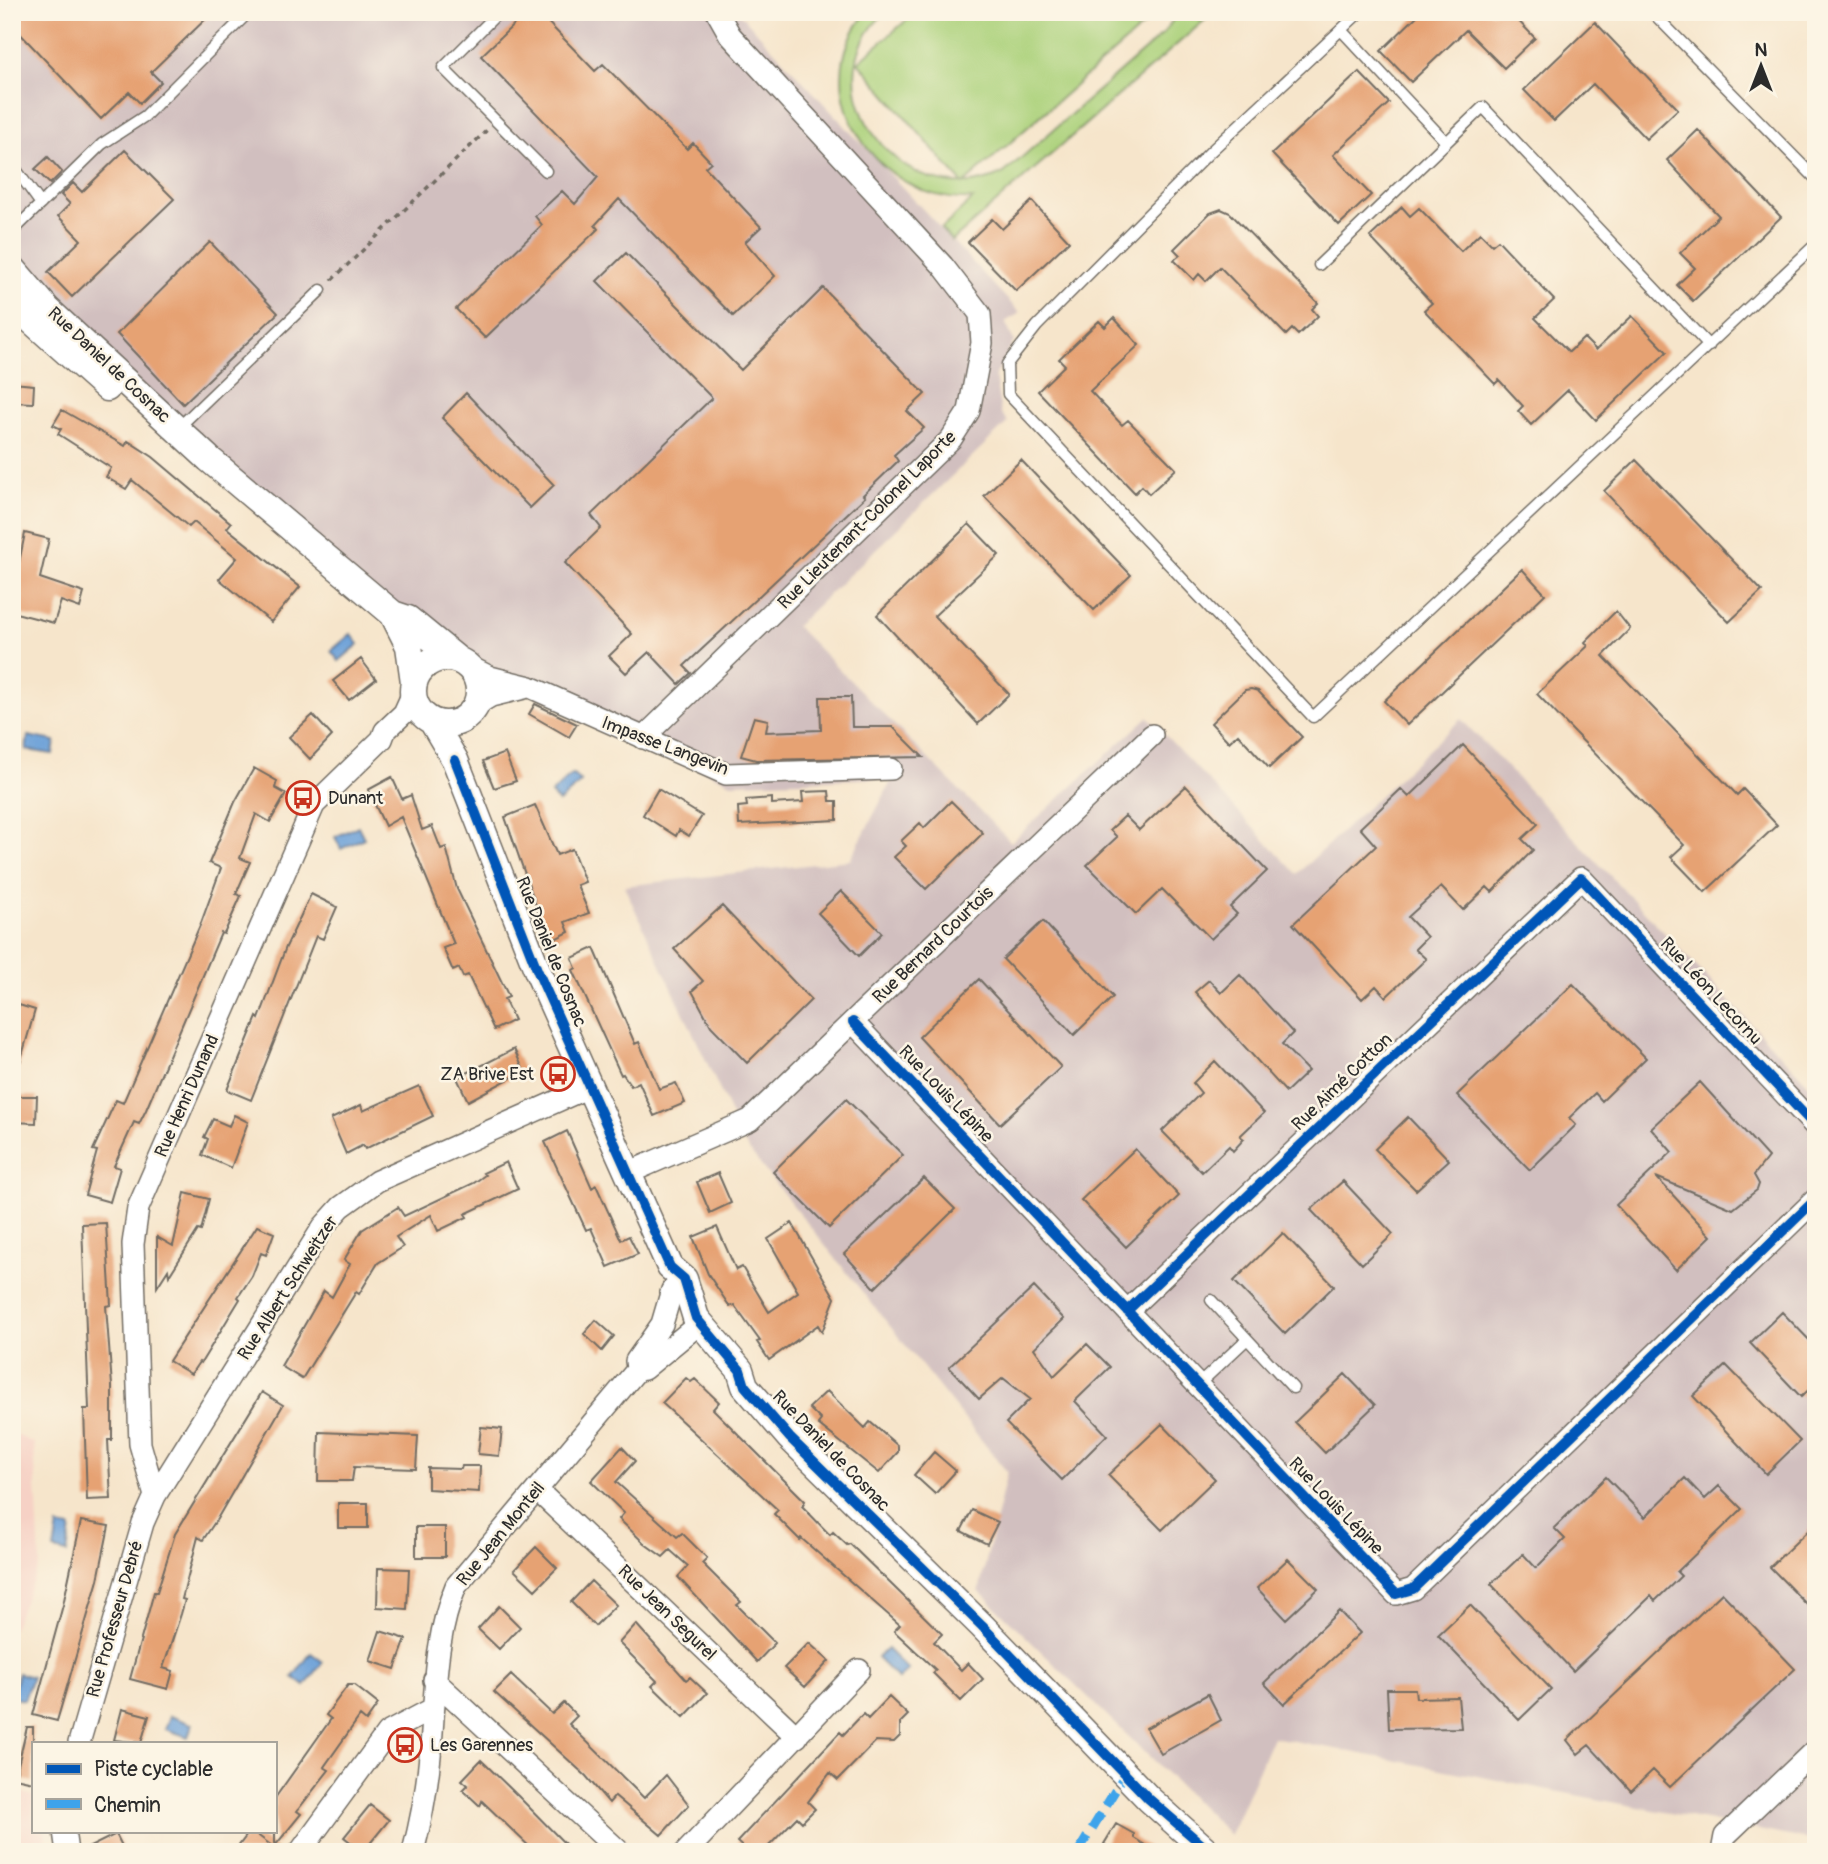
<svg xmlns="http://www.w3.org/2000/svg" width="1828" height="1864" viewBox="0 0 1828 1864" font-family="Pangolin,sans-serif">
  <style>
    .built { fill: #f6d1c5 }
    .industrial { fill: #d1bfbf }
    .green { fill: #abd17a; stroke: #6b7e52; stroke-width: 2 }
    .water { fill: #6ca0d8; stroke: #4c6682; stroke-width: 2 }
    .building { fill: #e6a273 }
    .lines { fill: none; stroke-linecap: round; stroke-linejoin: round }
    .service-casing { stroke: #726c63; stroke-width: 13 }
    .minor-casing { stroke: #726c63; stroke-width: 24 }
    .tertiary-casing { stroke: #726c63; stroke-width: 29 }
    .path { stroke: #726c63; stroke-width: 3.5; stroke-dasharray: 5 5; stroke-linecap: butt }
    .service { stroke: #fff; stroke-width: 10 }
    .minor { stroke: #fff; stroke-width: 21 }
    .tertiary { stroke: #fff; stroke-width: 26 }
    .quiet { stroke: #3ea3eb; stroke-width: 9; stroke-dasharray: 18 9; stroke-linecap: butt }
    .cycleway-casing { stroke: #fcf5e5; stroke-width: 15 }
    .cycleway { stroke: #0057b8; stroke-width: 10 }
    .labels { text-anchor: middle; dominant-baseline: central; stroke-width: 5; stroke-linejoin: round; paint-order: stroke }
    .street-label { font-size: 18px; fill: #2b2b2b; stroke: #fcf5e5 }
    .poi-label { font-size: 18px; fill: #2b2b2b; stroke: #fcf5e5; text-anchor: start }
  </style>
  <rect width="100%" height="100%" fill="#fcf5e5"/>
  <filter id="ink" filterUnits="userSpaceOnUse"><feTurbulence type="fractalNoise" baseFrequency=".0143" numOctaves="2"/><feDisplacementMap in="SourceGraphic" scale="14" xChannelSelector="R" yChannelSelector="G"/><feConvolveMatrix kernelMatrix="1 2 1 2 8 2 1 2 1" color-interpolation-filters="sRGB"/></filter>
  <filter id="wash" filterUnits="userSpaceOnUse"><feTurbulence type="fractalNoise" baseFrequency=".00686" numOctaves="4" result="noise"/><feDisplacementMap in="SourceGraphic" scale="28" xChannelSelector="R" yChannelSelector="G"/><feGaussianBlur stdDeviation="1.57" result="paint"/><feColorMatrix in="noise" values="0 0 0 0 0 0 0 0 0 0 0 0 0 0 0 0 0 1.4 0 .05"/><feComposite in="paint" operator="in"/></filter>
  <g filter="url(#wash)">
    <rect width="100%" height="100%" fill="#f6e5cb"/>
    <path class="built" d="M12,1433L34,1443L40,1563L12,1631Z
      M12,1789L33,1796V1831H45L48,1852H12Z"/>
    <path class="industrial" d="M12,12H738L1020,313L1005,322L1014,341L995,376L1001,413L1008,422L796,626L1011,842L1148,717L1297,874L1461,719L1816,1092V1841L1273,1737L1230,1835L979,1591L1007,1472L747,1148L624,886L850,860L893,778L731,783L470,662L12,315Z"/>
    <path class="green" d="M867,12H886C802,85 906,222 1004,173L1164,33L1178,12H1214L952,241L941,229L973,199C879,204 800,91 867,12Z
      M916,12H1159L963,184L858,62Z"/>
    <path class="water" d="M351,634L359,644L339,661L331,651Z
      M28,736L55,741L53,754L26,750Z
      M572,774L581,782L559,802L551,794Z
      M358,826L364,838L341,849L335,837Z
      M58,1526L71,1528L67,1553L54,1550Z
      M887,1649L908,1670L898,1679L877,1658Z
      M311,1653L323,1662L305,1686L293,1677Z
      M18,1673L32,1677L24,1700L12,1697Z
      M170,1716L192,1724L188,1737L165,1729Z"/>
    <g id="blocks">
      <path class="building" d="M12,12H213L151,72L161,82L140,103L129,92L101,119L12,25Z
        M527,12H538L595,71L603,64L687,149L693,143L711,162L705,167L761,227L745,242L775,276L733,316L619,199L595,225L598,229L485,338L456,309L542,225L535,216L562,191L575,204L598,177L481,56Z
        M1421,12H1510L1535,38L1504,68L1466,30L1411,82L1381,51Z
        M1595,22L1678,109L1646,139L1593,84L1554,121L1524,90Z
        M1359,72L1389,103L1333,155L1371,195L1339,225L1272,154Z
        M1698,130L1781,217L1693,301L1677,285L1695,268L1680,253L1719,216L1667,160Z
        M125,150L174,199L72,297L48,272L81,240L58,216L70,204L61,195L73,183L82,192Z
        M48,157L62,172L50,184L35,169Z
        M1032,201L1069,241L1016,291L968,242L992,219L1002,229Z
        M1402,207L1410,216L1419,208L1461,251L1480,233L1492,245L1498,240L1554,300L1535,318L1569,352L1584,338L1596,350L1632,316L1667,352L1596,420L1568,390L1531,425L1518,411L1523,406L1499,380L1495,384L1424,310L1432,303L1370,237Z
        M1221,209L1230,213L1318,303L1312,309L1318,316L1298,335L1292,329L1286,335L1220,267L1206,281L1199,274L1194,280L1174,260L1180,255L1174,249L1210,213Z
        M210,242L278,313L183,404L117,334Z
        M626,253L741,370L823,288L925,394L907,411L924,428L894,455L898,461L863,495L865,497L684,666L691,673L679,684L649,652L626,673L609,656L632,634L565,563L601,528L591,515L712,398L597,281Z
        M1114,318L1139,345L1090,391L1122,425L1128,420L1176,469L1149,494L1142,486L1135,493L1038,391L1065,365L1059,359L1099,321L1105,327Z
        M12,383L34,385L33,403L12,402Z
        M466,393L554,485L530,508L442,418Z
        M62,410L125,446L128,441L153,457L231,523L227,528L300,587L271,622L219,579L237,558L194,522L189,527L132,480L126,489L106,477L111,468L58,434L61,429L53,425Z
        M1021,460L1131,575L1094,610L984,496Z
        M1636,460L1762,591L1729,622L1604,491Z
        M969,524L999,555L934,616L1009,694L978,724L877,615Z
        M25,533L49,539L40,578L84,593L80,608L61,601L54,623L12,612V582L15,583Z
        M1522,569L1545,594L1407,725L1384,701Z
        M1616,611L1630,629L1603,656L1737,795L1743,789L1777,825L1705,892L1671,857L1684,845L1537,694L1588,646L1585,642Z
        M361,659L376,679L349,700L333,681Z
        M1251,689L1258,691L1302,737L1269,768L1238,734L1229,742L1211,723L1245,690Z
        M820,697H851L852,727H893L923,757L756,760L741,756L754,717L768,720L766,732L821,730Z
        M535,704L577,724L569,737L529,714Z
        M313,715L332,736L310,759L289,737Z
        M1463,745L1538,824L1522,839L1533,850L1492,892L1487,887L1463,910L1441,887L1408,917L1427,937L1415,949L1426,959L1386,997L1376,986L1362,999L1293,924L1376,846L1360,828L1401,789L1409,797Z
        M505,753L516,781L494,788L483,761Z
        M254,768L277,781L275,788L286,794L270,822L256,814L240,858L250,862L236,894L241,896L224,934L221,933L146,1110L139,1124L134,1122L114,1166L120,1168L110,1202L85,1195L97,1151L93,1150L116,1100L123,1103L201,923L221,868L209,863L235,802Z
        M392,777L402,799L411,795L422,830L432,826L441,849L446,847L457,889L509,997L504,999L514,1020L494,1030L468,975L463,977L459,968L453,971L443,948L454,944L401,817L385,826L368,790Z
        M1186,786L1267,871L1230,907L1237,914L1211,939L1162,889L1136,914L1087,865L1117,837L1110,830L1125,816L1139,830Z
        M658,789L702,816L689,836L679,830L676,836L643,815Z
        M829,791L830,801H837V820L739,825L738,807L747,806L746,800L772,798V804L803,802L802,792Z
        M951,801L983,833L926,889L894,857L906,846L901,841L920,823L924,828Z
        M535,805L557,855L572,849L585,882L577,885L589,913L565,922L569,932L547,943L536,919L540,917L505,817Z
        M841,891L882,933L859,956L818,913Z
        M311,894L337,907L323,939L316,936L251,1100L227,1090L257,1017L259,1019L286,947Z
        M722,906L811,1000L747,1063L711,1026L692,991L703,981L674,949Z
        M1043,921L1113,997L1074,1035L1003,959Z
        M594,948L635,1044L639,1042L659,1089L676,1083L685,1103L654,1116L639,1082L631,1086L623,1074L621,1075L573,970L576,968L572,958Z
        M1240,975L1293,1033L1282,1044L1308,1071L1286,1092L1195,992L1209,980L1221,993Z
        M979,979L1061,1067L1000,1124L919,1037Z
        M1573,984L1646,1058L1602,1101L1595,1093L1569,1118L1576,1125L1530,1170L1457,1095Z
        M19,1005L35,1010L17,1073H12V1027Z
        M514,1049L524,1071L468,1101L457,1078Z
        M1215,1061L1264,1113L1240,1136L1244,1139L1233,1151L1229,1146L1202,1172L1162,1131L1201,1093L1193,1083Z
        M1700,1082L1768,1157L1754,1175L1759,1184L1757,1190L1733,1209L1656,1177L1711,1236L1676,1270L1616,1205L1672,1152L1651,1128Z
        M419,1086L433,1116L365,1149L363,1145L346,1154L331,1119L361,1105L363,1111Z
        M12,1096H37L36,1123L12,1122Z
        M846,1099L903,1155L829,1228L773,1172Z
        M234,1115L248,1122L231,1168L202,1155L208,1139L204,1137L213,1119L229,1126Z
        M1408,1117L1449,1160L1416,1190L1375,1149Z
        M567,1131L592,1188L596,1185L621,1240L629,1236L638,1254L608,1267L591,1228L586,1230L545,1142Z
        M1135,1149L1179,1196L1126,1247L1081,1200Z
        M506,1162L518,1189L465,1214L467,1217L438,1231L431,1215L396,1237L403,1247L378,1263L359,1294L356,1292L302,1379L281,1366L324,1291L332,1297L350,1264L344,1260L362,1230L398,1207L404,1216L474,1183L485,1175L483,1173Z
        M718,1173L731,1203L710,1213L697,1182Z
        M924,1178L955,1209L875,1288L844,1254Z
        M1343,1181L1393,1234L1362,1264L1311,1210Z
        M185,1193L209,1199L201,1231L198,1230L169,1276L168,1270L157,1287V1237L173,1246Z
        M106,1223L111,1305L106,1306L112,1386V1440H108L111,1499L87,1500L84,1409H89L82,1224Z
        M792,1223L835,1298L822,1332L818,1325L769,1360L757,1342L760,1341L734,1305L730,1307L708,1274L693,1237L717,1227L736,1270L742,1267L769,1312L798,1292L768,1239Z
        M257,1226L274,1233L266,1255L261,1253L252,1276L238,1297L240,1299L201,1363L199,1362L191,1374L169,1361Z
        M1283,1233L1334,1286L1285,1334L1234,1281Z
        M1034,1287L1064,1319L1034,1348L1054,1376L1087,1344L1110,1367L1075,1401L1107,1435L1062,1480L1006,1423L1030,1399L1003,1378L979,1399L949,1367Z
        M1782,1312L1816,1347V1383L1801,1397L1750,1343Z
        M596,1320L614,1336L602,1351L584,1334Z
        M1726,1365L1800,1441L1766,1474L1693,1396Z
        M1345,1374L1375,1405L1325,1453L1295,1422Z
        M686,1378L691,1382L695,1379L719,1402L713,1409L805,1501L802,1506L830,1535L833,1532L847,1545L850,1544L942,1634L934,1642L961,1670L968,1663L983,1679L961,1701L933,1673L936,1670L894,1631L900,1625L801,1538L800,1540L774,1514L778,1510L662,1403Z
        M827,1391L865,1428L870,1422L898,1446V1452L879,1473L818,1424L821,1420L809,1408Z
        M262,1392L283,1405L217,1519L203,1540L198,1537L182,1599L185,1600L181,1614L163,1668L173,1671L168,1689L130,1679L154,1592H157L175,1534Z
        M1162,1424L1215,1479L1162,1530L1108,1475Z
        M481,1427L502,1429L499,1456L478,1454Z
        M319,1432L418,1436L416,1469L354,1467L352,1481H318Z
        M622,1447L635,1461L616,1482L677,1537L682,1533L707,1558L702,1563L741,1602L737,1605L775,1643L757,1662L678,1577L688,1566L670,1550L663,1557L645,1544L619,1519L624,1513L591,1481Z
        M934,1452L956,1471L935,1494L914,1475Z
        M462,1466H480L479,1492L428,1489V1468L461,1469Z
        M1606,1477L1645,1517L1685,1478L1705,1499L1719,1486L1742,1509L1677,1572L1681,1576L1655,1601L1651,1596L1573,1671L1491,1584L1523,1554L1536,1568L1565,1539L1554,1528Z
        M338,1503H368V1528H338Z
        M972,1510L998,1522L987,1544L961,1531Z
        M81,1521L109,1526L98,1580L57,1721L33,1715L63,1605Z
        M1816,1523V1614L1770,1567Z
        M416,1527H445V1557H416Z
        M536,1547L557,1568L535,1590L514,1570Z
        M1288,1559L1318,1589L1286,1619L1257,1588Z
        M378,1568L409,1569L407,1609L377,1607Z
        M591,1581L616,1605L595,1626L571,1602Z
        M1722,1593L1795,1669L1670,1787L1653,1770L1631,1791L1589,1745L1578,1754L1567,1740Z
        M1470,1605L1551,1689L1519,1720L1438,1635Z
        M499,1606L520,1627L499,1649L478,1629Z
        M1339,1611L1360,1633L1284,1704L1264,1683Z
        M636,1624L686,1680L690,1677L707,1693L684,1717L652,1686L657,1681L619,1643Z
        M380,1631L406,1639L395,1669L370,1661Z
        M809,1643L829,1661L805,1687L784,1668Z
        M511,1675L552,1714L564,1703L577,1716L569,1724L644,1798L666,1775L689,1805L661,1835L615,1796L609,1803L586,1776L494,1692Z
        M348,1685H354L378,1704L366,1721L360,1716L324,1767L329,1770L297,1811L301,1814L275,1846V1798L331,1719L326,1715Z
        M1387,1689H1415L1416,1698L1458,1697L1461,1728L1389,1729Z
        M1208,1694L1221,1720L1161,1754L1146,1728Z
        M889,1697L908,1715L900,1723V1736L894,1742L876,1741L838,1780L830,1773L808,1802L815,1809L802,1822L797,1817L763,1852H748L737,1842L840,1732L843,1735L863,1714L868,1719Z
        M122,1709L149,1716L141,1743L114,1740Z
        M27,1727H33V1782L15,1778Z
        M481,1760L518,1796L573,1852H535L482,1801L480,1806L463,1790L468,1785L462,1780Z
        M370,1805L389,1820L363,1852L344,1837Z
        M1116,1824L1134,1834V1838L1156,1852H1117L1104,1844Z
        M250,1831H252L280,1852H234Z
        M116,1834L125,1852H80Z"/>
    </g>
  </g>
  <g filter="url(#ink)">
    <use href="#blocks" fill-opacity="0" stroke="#726c63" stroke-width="2"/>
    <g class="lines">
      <g class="service-casing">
        <path id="service" d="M499,12L443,68L546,171
          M1360,12L1210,152L1037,326L1007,364L1008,394L1313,717L1816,244
          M1652,12L1816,179
          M1341,30L1446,142
          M12,164L41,204
          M12,232L102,144L145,116L249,12
          M1319,265L1483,107L1709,346
          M177,429L321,290
          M1211,1300L1293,1388
          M1198,1385L1246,1340"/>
      </g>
      <g class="minor-casing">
        <path id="minor" d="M468,666L490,677L530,687L726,774L891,769
          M476,705L491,696L524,688
          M643,738L951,439L969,411L982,343L980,314L943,266L730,35L717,12
          M853,1022L1396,1594L1413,1589L1816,1199
          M628,1173L750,1120L1152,735
          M1127,1311L1581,878L1816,1127
          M637,1368L636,1361L662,1324L672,1290
          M537,1490L797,1737
          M155,1496L140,1444L133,1244L138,1208L314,805L382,739L385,731L404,713L413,693
          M434,1680L620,1852
          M79,1743L143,1523L155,1496L323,1227L341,1207L377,1181L589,1087
          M64,1831L67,1852
          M300,1852L387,1733L432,1709
          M413,1852C421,1821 427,1788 430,1756C436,1698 433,1641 456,1586L637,1370L644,1369L700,1323
          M686,1852L859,1670
          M1722,1852L1725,1836L1816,1749"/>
      </g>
      <g class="tertiary-casing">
        <path id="tertiary" d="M12,268L47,309L209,459L393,614L408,619L458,660
          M12,303L107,388
          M393,614L409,646L414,682
          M413 691a33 33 0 1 1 66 0a33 33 0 1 1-66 0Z
          M432,721L455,760L538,972L670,1267L684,1279L696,1318L740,1370L745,1386L790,1438L982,1626L1149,1799L1208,1852"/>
      </g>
      <path class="path" d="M332,280L487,130"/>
      <use href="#service" class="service"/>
      <use href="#minor" class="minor"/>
      <use href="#tertiary" class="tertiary"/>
      <path class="quiet" d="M1078,1852L1125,1774"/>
      <g class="cycleway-casing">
        <path id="cycleway" d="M455,760L538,972L670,1267L684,1279L696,1318L740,1370L745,1386L790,1438L982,1626L1149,1799L1208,1850
          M853,1022L1396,1594L1413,1589L1816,1199
          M1127,1311L1581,878L1816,1127"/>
      </g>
      <use href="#cycleway" class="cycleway"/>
    </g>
  </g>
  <defs>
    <g id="bus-ring" transform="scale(1.75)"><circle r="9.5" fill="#fcf5e5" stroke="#c8321e" stroke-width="1.5"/><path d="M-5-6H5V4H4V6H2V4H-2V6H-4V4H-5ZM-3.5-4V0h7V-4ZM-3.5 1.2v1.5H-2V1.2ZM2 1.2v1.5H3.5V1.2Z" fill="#c8321e"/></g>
  </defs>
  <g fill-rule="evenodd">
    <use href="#bus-ring" x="303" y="798"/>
    <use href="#bus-ring" x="558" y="1074"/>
    <use href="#bus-ring" x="405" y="1745"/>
  </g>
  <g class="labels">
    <g class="street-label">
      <text transform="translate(109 365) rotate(43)">Rue Daniel de Cosnac</text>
      <text transform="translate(867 520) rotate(-45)">Rue Lieutenant-Colonel Laporte</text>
      <text transform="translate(665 746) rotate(21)">Impasse Langevin</text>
      <text transform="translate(933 945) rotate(-44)">Rue Bernard Courtois</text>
      <text transform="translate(551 952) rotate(68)">Rue Daniel de Cosnac</text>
      <text transform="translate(1711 991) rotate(47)">Rue Léon Lecornu</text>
      <text transform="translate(1342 1082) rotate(-44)">Rue Aimé Cotton</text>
      <text transform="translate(946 1094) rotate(46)">Rue Louis Lépine</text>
      <text transform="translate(187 1096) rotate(-66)">Rue Henri Dunand</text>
      <text transform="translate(288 1288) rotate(-57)">Rue Albert Schweitzer</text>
      <text transform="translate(831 1451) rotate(46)">Rue Daniel de Cosnac</text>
      <text transform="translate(1336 1506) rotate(46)">Rue Louis Lépine</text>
      <text transform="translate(501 1534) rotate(-51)">Rue Jean Monteil</text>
      <text transform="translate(667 1613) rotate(44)">Rue Jean Segurel</text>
      <text transform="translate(115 1619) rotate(-74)">Rue Professeur Debré</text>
    </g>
    <g class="poi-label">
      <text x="328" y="798">Dunant</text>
      <text x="534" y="1074" text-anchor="end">ZA Brive Est</text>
      <text x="430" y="1745">Les Garennes</text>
    </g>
  </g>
  <rect width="1828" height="1864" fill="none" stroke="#fcf5e5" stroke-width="42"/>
  <rect x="32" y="1742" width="245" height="91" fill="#fcf5e5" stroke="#a8a49b" stroke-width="2"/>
  <rect x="46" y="1764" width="35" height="10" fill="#0057b8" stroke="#a8a49b" stroke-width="2"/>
  <text x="94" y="1776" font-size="21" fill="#2b2b2b">Piste cyclable</text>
  <rect x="46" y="1799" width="35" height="10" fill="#3ea3eb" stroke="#a8a49b" stroke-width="2"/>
  <text x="94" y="1812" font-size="21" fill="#2b2b2b">Chemin</text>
  <g transform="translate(1761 66)" stroke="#fcf5e5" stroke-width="5" paint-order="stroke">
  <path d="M0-5L12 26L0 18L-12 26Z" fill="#2b2b2b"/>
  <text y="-10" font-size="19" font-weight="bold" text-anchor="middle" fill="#2b2b2b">N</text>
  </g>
</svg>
